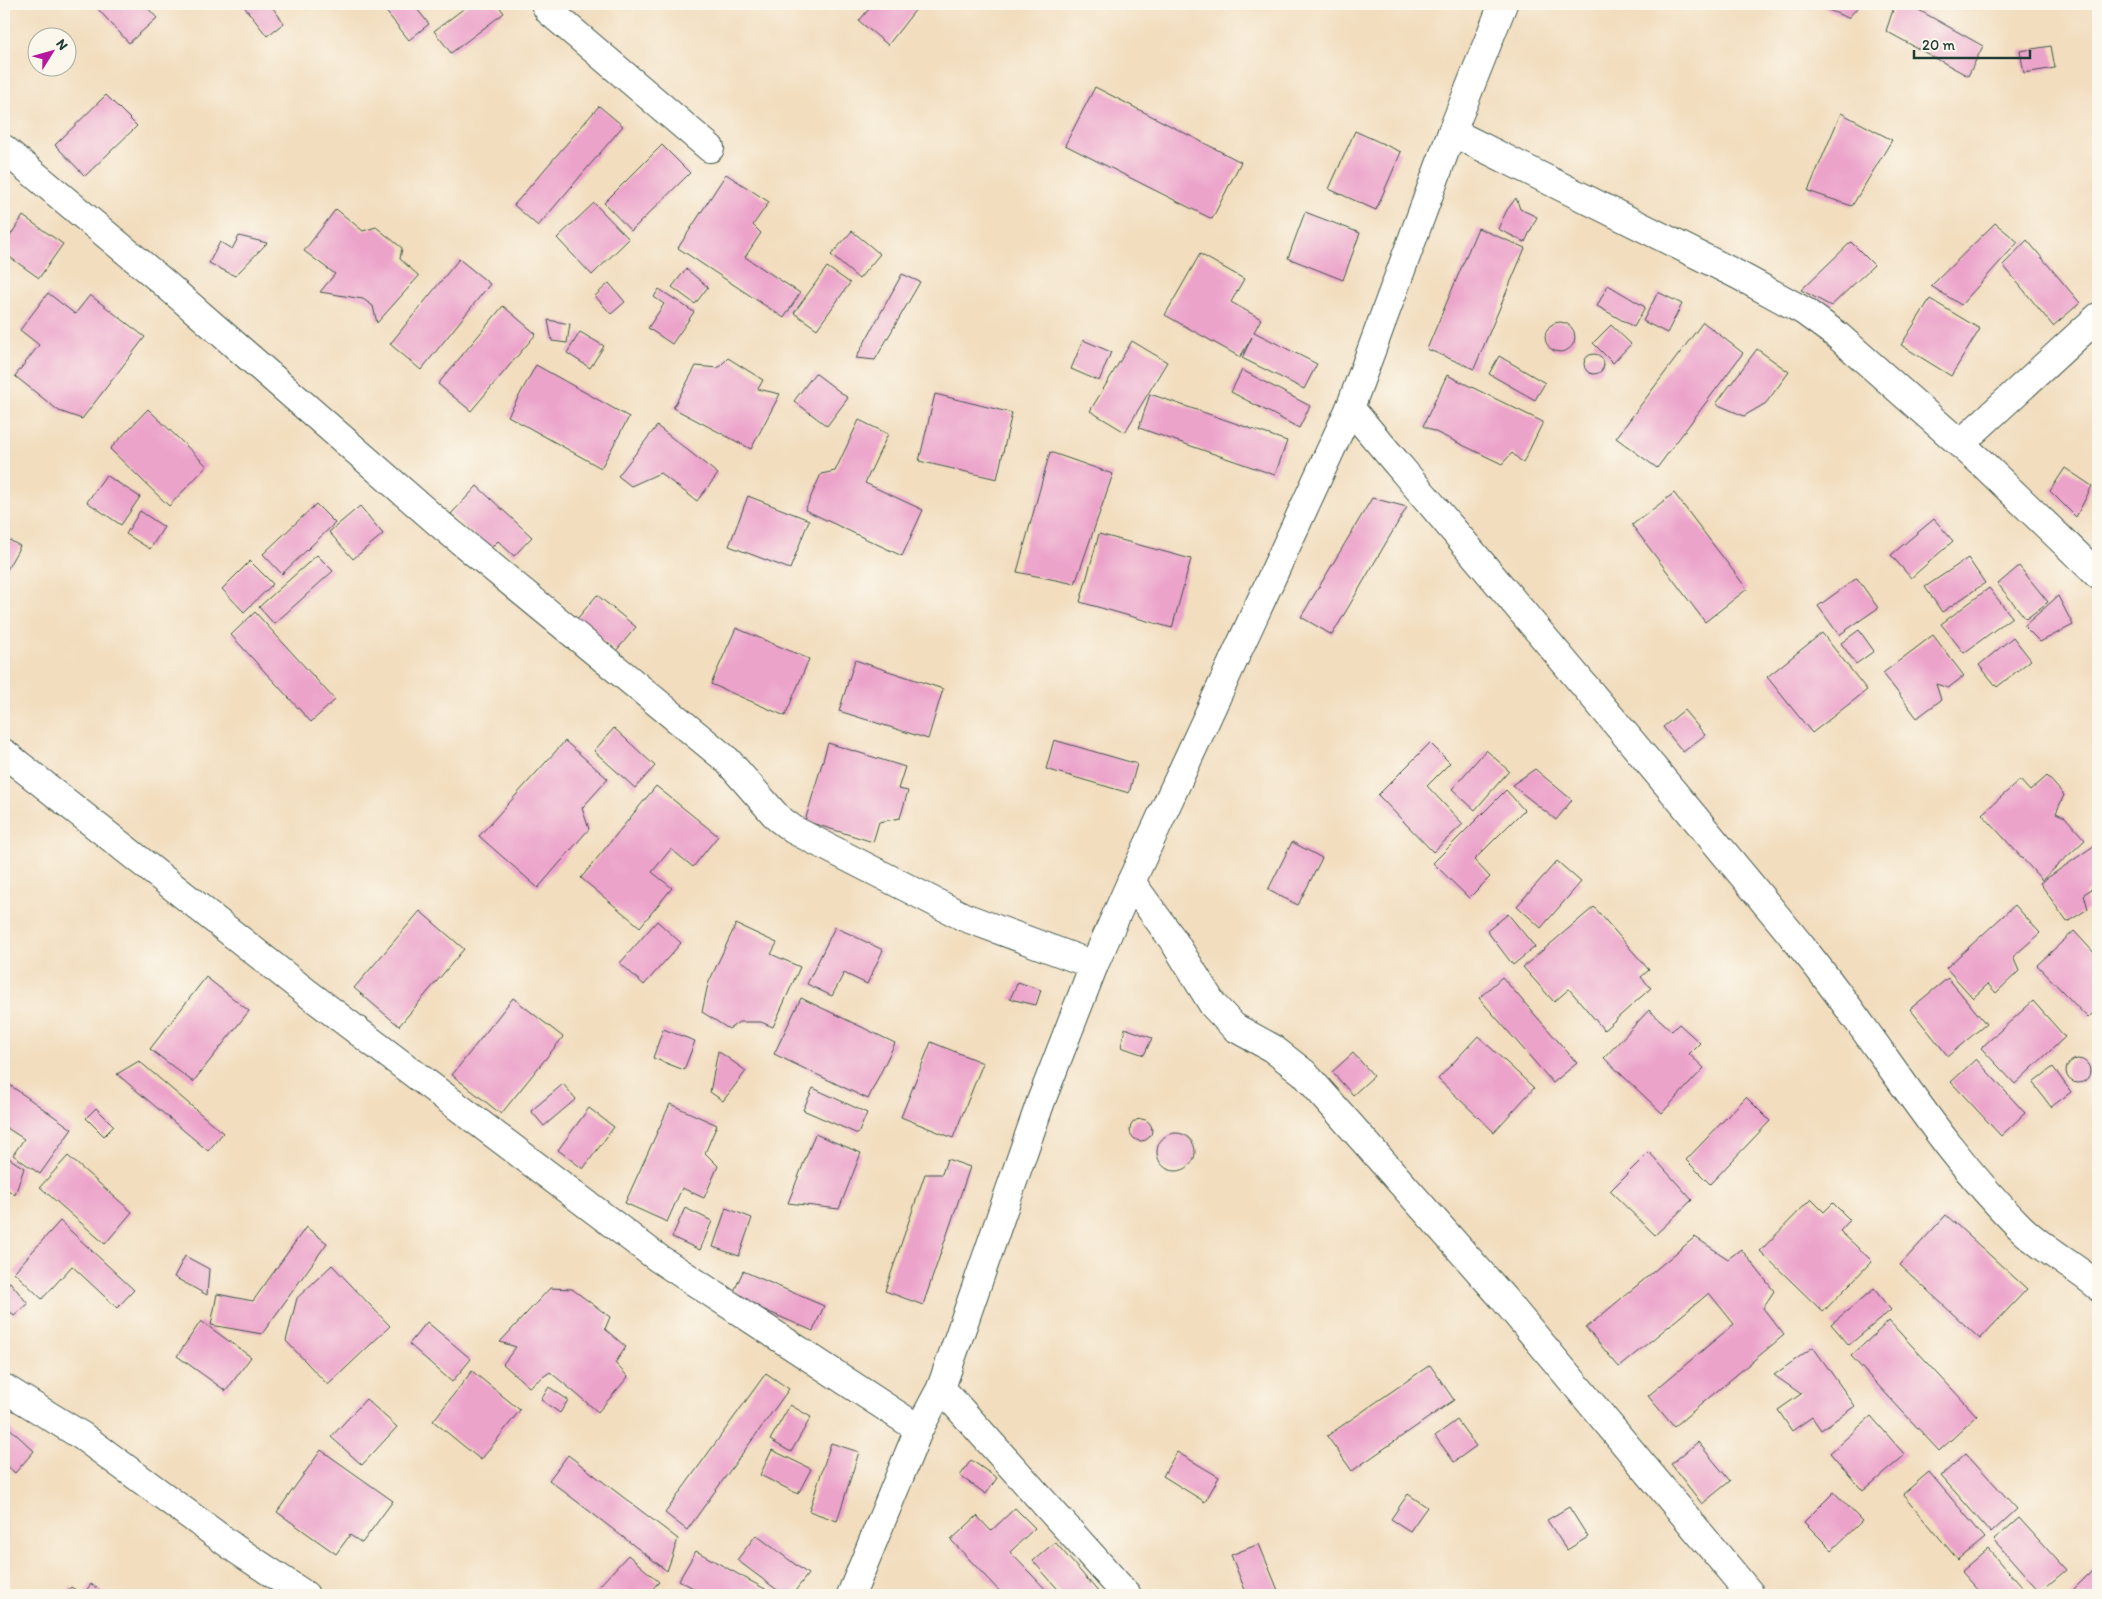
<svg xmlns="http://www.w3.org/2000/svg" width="2102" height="1599" viewBox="0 0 2102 1599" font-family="Itim,sans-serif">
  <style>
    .building { fill: #eca3ca }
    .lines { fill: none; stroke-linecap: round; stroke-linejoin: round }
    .minor-casing { stroke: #3f5549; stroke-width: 30 }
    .tertiary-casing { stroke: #3f5549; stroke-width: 30 }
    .minor { stroke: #fff; stroke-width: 28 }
    .tertiary { stroke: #fff; stroke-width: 28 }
  </style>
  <rect width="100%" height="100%" fill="#fbf7ec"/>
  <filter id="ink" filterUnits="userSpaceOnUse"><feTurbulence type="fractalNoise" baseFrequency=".02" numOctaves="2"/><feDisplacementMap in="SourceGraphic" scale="10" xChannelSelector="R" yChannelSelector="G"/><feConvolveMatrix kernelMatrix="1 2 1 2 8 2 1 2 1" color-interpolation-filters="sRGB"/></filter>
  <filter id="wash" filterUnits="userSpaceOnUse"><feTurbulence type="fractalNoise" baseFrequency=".0096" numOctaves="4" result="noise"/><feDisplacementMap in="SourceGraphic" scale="20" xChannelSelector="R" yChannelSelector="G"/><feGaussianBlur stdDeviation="1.12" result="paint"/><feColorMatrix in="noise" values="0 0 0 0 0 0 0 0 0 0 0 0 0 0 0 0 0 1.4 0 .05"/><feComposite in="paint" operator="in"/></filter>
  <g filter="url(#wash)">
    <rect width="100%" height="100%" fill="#f2ddbe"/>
    <g id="blocks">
      <path class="building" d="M101,4H144L157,18L129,43L97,8Z
        M242,4H270L284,23L267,36Z
        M380,4H413L429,24L409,40Z
        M470,4H497L504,13L451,53L434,31Z
        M873,4H920L888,45L859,21Z
        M1814,4H1861L1848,18Z
        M1895,4H1908L1983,46L1968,76L1886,31Z
        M2051,46L2055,68L2024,73L2020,51Z
        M1095,87L1241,162L1212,219L1065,145Z
        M106,95L137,126L85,176L55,145Z
        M599,106L623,126L538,226L514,205Z
        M1841,113L1892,140L1852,206L1808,191Z
        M1355,131L1401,152L1376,210L1329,189Z
        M662,145L690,173L631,231L604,203Z
        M726,174L769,202L753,225L761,233L745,257L800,293L784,318L678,248Z
        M1516,198L1520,209L1537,217L1525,242L1498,229L1507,210Z
        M594,203L629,239L592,275L557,238Z
        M336,209L363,231L376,227L402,248L400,259L419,276L377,323L373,306L363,299L320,292L335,274L304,251Z
        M1305,212L1360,233L1343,280L1288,258Z
        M23,216L63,244L39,278L4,253V245Z
        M1995,223L2018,242L1961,305L1931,286Z
        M1478,228L1525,248L1474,369L1427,349Z
        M852,231L880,254L859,279L831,255Z
        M239,236L267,243L235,276L209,263L220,242L232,249Z
        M2027,240L2080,303L2053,326L2003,265Z
        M1851,242L1874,265L1831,306L1801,290Z
        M1200,254L1244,279L1231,302L1261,319L1254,332L1317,364L1304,389L1242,358L1252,337L1240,357L1165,315Z
        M459,259L490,284L421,370L390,344Z
        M827,267L850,283L817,329L794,313Z
        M686,269L708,287L695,304L672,287Z
        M902,274L920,282L875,360L856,358Z
        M609,283L625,302L611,314L595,296Z
        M1608,285L1645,307L1634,327L1597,306Z
        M659,289L694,312L672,344L648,328L664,304L654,297Z
        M1658,292L1682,304L1667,333L1643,321Z
        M48,293L75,314L90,295L145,337L82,419L59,411L15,376L39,345L20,330Z
        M1930,299L1980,329L1951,376L1901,345Z
        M503,306L536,334L471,411L438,384Z
        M548,320L570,324L567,343L552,341Z
        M1545 337a15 15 0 1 1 30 0a15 15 0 1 1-30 0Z
        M1703,322L1743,353L1657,468L1616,438Z
        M1611,325L1631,344L1613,363L1593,343Z
        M580,332L604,346L590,368L567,353Z
        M1083,340L1111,352L1099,381L1071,369Z
        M1132,341L1167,362L1125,432L1090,411Z
        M1757,349L1789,372L1766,403L1744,416L1716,404Z
        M1584 364a10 10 0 1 1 20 0a10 10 0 1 1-20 0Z
        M1499,356L1545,383L1535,400L1489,374Z
        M728,358L763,380L758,389L780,394L751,449L673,408L696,366L718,368Z
        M536,365L629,417L601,468L508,416Z
        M1242,370L1310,406L1299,428L1231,392Z
        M815,373L848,398L827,426L794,401Z
        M1447,375L1543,422L1523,463L1512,453L1502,464L1423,426Z
        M935,394L1012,413L997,479L919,461Z
        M1150,394L1287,441L1275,475L1139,428Z
        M148,409L207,466L169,506L110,449Z
        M859,420L888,434L865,483L923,510L902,556L805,510L821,474L835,471Z
        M657,426L718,474L697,501L660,473L631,486L618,476Z
        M1050,452L1113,474L1075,584L1017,572Z
        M2065,468L2092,486L2076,517L2050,491Z
        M106,475L140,497L121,525L87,502Z
        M477,486L532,537L514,556L498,541L490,549L451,514Z
        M1674,493L1747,589L1705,622L1632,525Z
        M748,496L809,520L790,569L729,546Z
        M1372,498L1407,507L1332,635L1301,617Z
        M316,504L335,523L282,574L263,554Z
        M360,506L383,534L353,559L329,532Z
        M140,511L164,527L150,549L126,534Z
        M1934,519L1953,541L1911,578L1891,555Z
        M1099,534L1191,559L1172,628L1080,602Z
        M4,537L20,546L4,575Z
        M317,555L333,571L274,624L259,607Z
        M1968,558L1985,583L1942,612L1925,587Z
        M250,561L273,584L244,612L222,589Z
        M2019,566L2048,602L2026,619L1998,584Z
        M1857,578L1878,608L1839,635L1818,606Z
        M1989,588L2012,617L1964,653L1941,624Z
        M597,595L636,627L616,651L577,619Z
        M2058,596L2073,625L2040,642L2024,626Z
        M255,612L335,700L311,722L231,635Z
        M736,628L809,659L785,716L711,684Z
        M1859,630L1874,651L1856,664L1841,643Z
        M1822,633L1867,690L1812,733L1767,677Z
        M1933,635L1964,676L1948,688L1936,684L1941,700L1917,718L1883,673Z
        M2013,637L2031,660L1997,687L1979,665Z
        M855,660L943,689L928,739L839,711Z
        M1684,710L1705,735L1683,752L1663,727Z
        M614,728L655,766L635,788L594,751Z
        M1054,740L1137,764L1129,793L1046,769Z
        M565,741L608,779L582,808L589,829L538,888L479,836Z
        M828,743L905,767L898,789L908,791L900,818L879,822L873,842L805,821Z
        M1430,743L1450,763L1427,786L1463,824L1433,852L1378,795Z
        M1486,750L1509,771L1475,810L1452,789Z
        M1535,769L1572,800L1556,820L1512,785Z
        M2047,776L2064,795L2056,813L2065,817L2085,840L2042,880L1982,814L2020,780L2030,791Z
        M656,786L718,836L693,867L671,849L652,872L672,888L640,927L581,878Z
        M1506,790L1524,810L1474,860L1490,877L1469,898L1433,863Z
        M1292,842L1322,858L1298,905L1268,890Z
        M2098,843V885L2084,894L2088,909L2067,922L2040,883Z
        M1557,861L1581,882L1541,928L1517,906Z
        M2015,905L2040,933L2013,957L2019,971L1996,993L1988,984L1973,998L1946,968Z
        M1594,907L1649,970L1641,977L1651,988L1604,1030L1569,989L1554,1002L1523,967Z
        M420,911L464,949L399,1026L354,988Z
        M1508,914L1535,947L1513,965L1487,931Z
        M657,921L681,943L644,985L620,963Z
        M736,924L777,943L771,954L800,967L773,1027L761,1022H739L729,1029L702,1012L708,984Z
        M835,927L883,950L867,984L844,973L832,996L807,984Z
        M2074,931L2098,957V1008L2088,1018L2037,965Z
        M206,977L249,1011L193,1082L150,1049Z
        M1502,977L1577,1063L1553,1083L1479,998Z
        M1948,978L1986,1024L1948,1056L1910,1009Z
        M1018,982L1041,990L1036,1005L1010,999Z
        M513,998L563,1037L501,1114L452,1075Z
        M801,998L895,1043L868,1099L774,1054Z
        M2033,1001L2065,1037L2015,1084L1981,1048Z
        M1649,1010L1672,1031L1679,1024L1700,1043L1689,1054L1704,1068L1662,1113L1604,1058Z
        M1125,1028L1152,1038L1144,1055L1121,1047Z
        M663,1029L695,1041L684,1070L653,1058Z
        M1478,1036L1534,1088L1494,1132L1438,1079Z
        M931,1042L983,1063L953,1138L901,1117Z
        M718,1051L746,1071L723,1101L710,1092Z
        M1353,1053L1374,1076L1353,1095L1332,1072Z
        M1976,1059L2025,1113L2001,1136L1951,1082Z
        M2066 1071a12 12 0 1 1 24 0a12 12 0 1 1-24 0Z
        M139,1061L223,1133L208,1151L117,1074Z
        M2053,1067L2071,1092L2051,1107L2033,1083Z
        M4,1081L72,1129L40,1174L13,1155L24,1139L4,1126Z
        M563,1084L576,1099L544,1126L531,1111Z
        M813,1088L867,1113L858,1134L803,1110Z
        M1746,1097L1770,1121L1710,1184L1686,1160Z
        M670,1104L717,1125L705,1153L718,1166L704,1198L682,1188L667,1222L625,1203Z
        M96,1108L114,1126L104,1136L86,1118Z
        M589,1108L614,1127L583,1169L558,1150Z
        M1130 1130a11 11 0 1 1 22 0a11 11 0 1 1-22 0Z
        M1157 1152a19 19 0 1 1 38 0a19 19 0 1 1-38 0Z
        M815,1134L861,1153L839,1209L788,1203Z
        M1649,1152L1692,1200L1655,1235L1610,1191Z
        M4,1155L24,1168L15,1195L4,1187Z
        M68,1156L132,1212L105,1244L40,1187Z
        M947,1159L970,1167L923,1305L885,1291L925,1174H942Z
        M1811,1199L1824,1212L1833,1203L1850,1220L1840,1231L1872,1261L1823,1312L1760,1251Z
        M685,1208L712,1221L700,1250L672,1237Z
        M726,1208L752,1218L739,1256L713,1247Z
        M1946,1215L2027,1289L1980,1339L1900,1265Z
        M60,1221L134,1290L117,1308L72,1266L42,1299L14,1272Z
        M306,1227L327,1243L262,1334L211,1325L217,1294L253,1301Z
        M1695,1237L1728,1259L1741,1249L1774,1291L1763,1308L1784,1335L1674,1427L1648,1396L1734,1324L1709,1293L1619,1367L1586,1328Z
        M185,1256L209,1269L207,1295L174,1277Z
        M332,1265L390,1326L328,1385L286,1341L297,1298Z
        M743,1271L824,1306L813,1331L732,1296Z
        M10,1282L28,1304L14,1316L4,1304V1285Z
        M550,1288L572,1289L610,1317L605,1329L626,1347L615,1363L628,1377L598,1412L550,1372L529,1387L503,1364L516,1347L500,1342Z
        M1874,1289L1891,1310L1849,1345L1831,1324Z
        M201,1321L251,1357L226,1391L177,1356Z
        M1889,1321L1977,1416L1939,1451L1851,1356Z
        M427,1322L471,1359L452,1382L409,1344Z
        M1813,1347L1855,1406L1821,1430L1812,1417L1792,1431L1778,1410L1801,1394L1774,1375Z
        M1430,1365L1454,1400L1352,1471L1327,1436Z
        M472,1371L520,1410L481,1460L433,1421Z
        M766,1373L789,1389L687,1530L665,1513Z
        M549,1387L568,1400L560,1413L541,1400Z
        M366,1399L397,1427L362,1465L331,1437Z
        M790,1405L811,1417L791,1452L770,1440Z
        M1871,1416L1905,1455L1863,1491L1830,1453Z
        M1457,1420L1476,1446L1454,1462L1435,1436Z
        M4,1423L34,1451L15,1473L4,1463Z
        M1698,1442L1730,1481L1702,1504L1671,1464Z
        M831,1443L859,1452L837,1521L809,1511Z
        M321,1450L393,1501L362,1543L350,1535L336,1554L277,1512Z
        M772,1450L811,1469L798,1494L760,1475Z
        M1177,1452L1219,1477L1205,1502L1163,1476Z
        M1966,1453L2017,1509L1991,1533L1941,1476Z
        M568,1455L678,1539L667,1571L549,1480Z
        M971,1460L997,1478L986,1494L960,1476Z
        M1929,1472L1985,1538L1958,1560L1903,1494Z
        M1834,1492L1862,1521L1832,1550L1804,1522Z
        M1408,1494L1427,1507L1410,1531L1391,1519Z
        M1569,1507L1588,1537L1567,1550L1547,1520Z
        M1015,1508L1035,1528L1010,1552L1051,1595H1003L951,1540L977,1516L991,1531Z
        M2019,1518L2066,1570L2040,1592L1994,1540Z
        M756,1535L808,1574L792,1595H784L737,1560Z
        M1055,1542L1101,1595H1063L1033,1561Z
        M1259,1544L1280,1595H1247L1231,1555Z
        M1988,1549L2028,1595H1982L1961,1572Z
        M696,1551L776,1595H705L679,1580Z
        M628,1555L659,1582L647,1595H591Z
        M2098,1565V1595H2068Z
        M91,1584L107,1595H65L71,1587L83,1595Z"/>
    </g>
  </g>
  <g filter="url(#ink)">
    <use href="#blocks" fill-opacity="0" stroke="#3f5549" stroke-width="1"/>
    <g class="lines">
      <g class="minor-casing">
        <path id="minor" d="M545,4L549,11L710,148
          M1452,132L1738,275L1804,311L1837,335L1983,464L2098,575
          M4,149L163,282L440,524L727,760L778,818L794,830L964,917L1094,965
          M1350,408C1504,590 1658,771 1809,956C1881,1045 1938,1146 2020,1227C2043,1250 2073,1265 2098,1286
          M1960,444L2098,317
          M4,753L306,992L658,1258L919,1429
          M1131,882L1173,940L1213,1005L1234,1027L1272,1048L1304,1073L1503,1298L1751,1595
          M4,1388L82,1436L237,1550L305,1595
          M941,1388L1127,1595"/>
      </g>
      <g class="tertiary-casing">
        <path id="tertiary" d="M851,1595L919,1429L941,1388L1041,1101L1094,965L1131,882L1350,408L1452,132L1503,4"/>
      </g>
      <use href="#minor" class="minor"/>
      <use href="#tertiary" class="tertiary"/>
    </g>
  </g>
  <rect width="2102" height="1599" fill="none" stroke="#fbf7ec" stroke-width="20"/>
  <g transform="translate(52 52) rotate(53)"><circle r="24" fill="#fbf7ec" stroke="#a3ada2"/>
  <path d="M0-4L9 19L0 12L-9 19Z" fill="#b5179e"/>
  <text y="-8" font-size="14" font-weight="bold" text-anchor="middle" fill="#1f3d34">N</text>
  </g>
  <path d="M1914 50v8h116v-8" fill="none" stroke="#1f3d34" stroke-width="2.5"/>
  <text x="1922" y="50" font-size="15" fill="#1f3d34" stroke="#fbf7ec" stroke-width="4" paint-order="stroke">20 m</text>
</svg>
